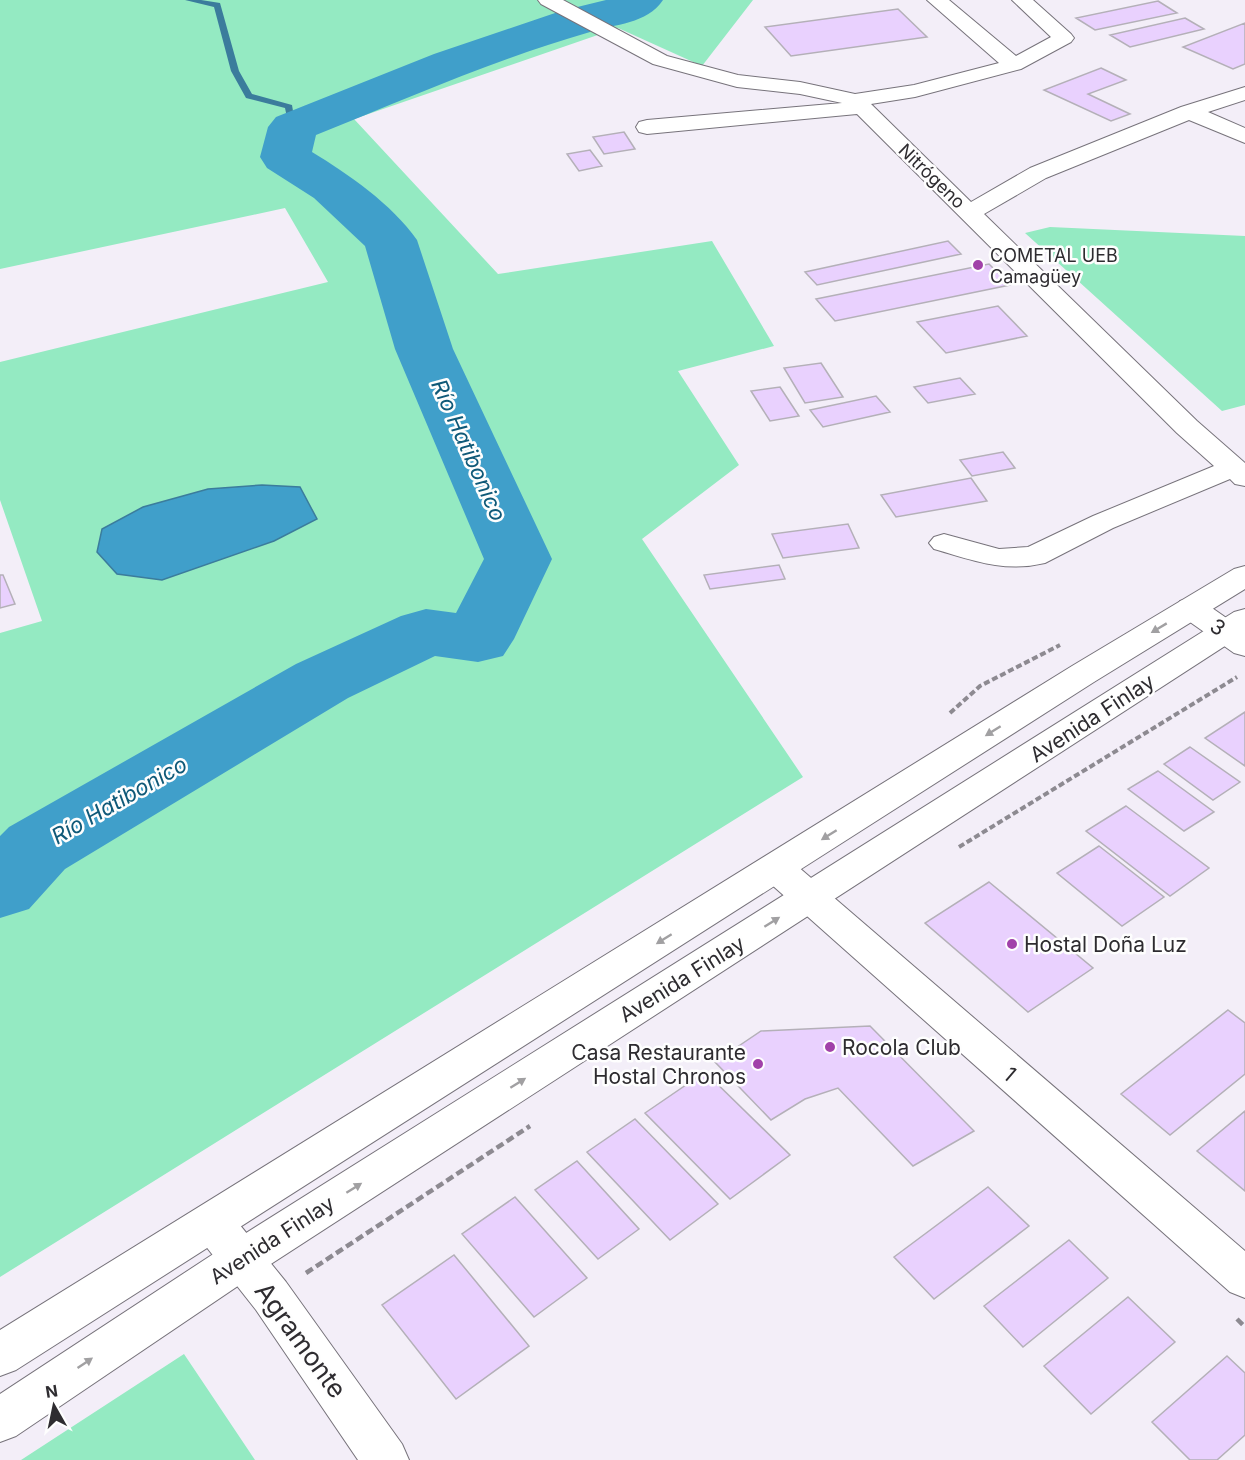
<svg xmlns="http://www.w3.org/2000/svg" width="1245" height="1460" viewBox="0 0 1245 1460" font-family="Inter,sans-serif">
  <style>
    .green { fill: #94eac2 }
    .water { fill: #409fca; stroke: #3b7c9c; stroke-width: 1.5 }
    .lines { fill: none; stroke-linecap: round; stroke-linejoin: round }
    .stream { fill: #3b7c9c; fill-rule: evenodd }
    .river { fill: #409fca; fill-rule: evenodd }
    .building { fill: #e9d1fe; stroke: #b4b0b8; stroke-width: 1.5 }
    .minor-casing { stroke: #77737b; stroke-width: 2 }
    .major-casing { stroke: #77737b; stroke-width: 2 }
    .path-far1 { stroke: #8d8a91; stroke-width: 4; stroke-dasharray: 6 3; stroke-linecap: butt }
    .path { stroke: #8d8a91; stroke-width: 4.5; stroke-dasharray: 8 4; stroke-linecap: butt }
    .minor { fill: #fff; fill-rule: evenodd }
    .major { fill: #fff; fill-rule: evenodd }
    .oneway { fill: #a1a0a2 }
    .poi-dot { fill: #a141a9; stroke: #fefefe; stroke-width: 2 }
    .labels { text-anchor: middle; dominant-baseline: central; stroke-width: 5; stroke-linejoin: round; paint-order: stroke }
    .far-street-label { font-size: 18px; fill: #2e2c30; stroke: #fefefe }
    .far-poi-label { font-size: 18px; fill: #2e2c30; stroke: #fefefe; text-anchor: start }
    .street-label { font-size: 21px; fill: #2e2c30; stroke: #fefefe }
    .poi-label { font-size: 21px; fill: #2e2c30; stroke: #fefefe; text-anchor: start }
    .water-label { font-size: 22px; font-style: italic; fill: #0f5978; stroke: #fefefe }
    .near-street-label { font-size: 26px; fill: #2e2c30; stroke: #fefefe }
  </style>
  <rect width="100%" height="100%" fill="#f3eef8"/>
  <path class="green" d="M0,0H753L702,66L618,28L354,119L498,274L712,241L774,346L678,371L739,465L642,539L803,777L0,1277V633L42,621L0,500V362L328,282L285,208L0,269Z
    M1050,227L1245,236V405L1222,411L1025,233Z
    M184,1354L255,1460H21Z"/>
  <path class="water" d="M262,485L300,487L317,519L274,541L162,580L117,574L97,552L102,529L143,507L208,489Z"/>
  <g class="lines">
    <path class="stream" d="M185,0H201L220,3L239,71L252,94L292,105L296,129L289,127L285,108L246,98L231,71L214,7Z"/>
    <path class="river" d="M606,0H663C647,24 615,24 590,32C496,59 406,99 316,135L312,152C348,174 392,204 417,240L453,349L552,559L514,639L503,656L478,662L435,656L348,698L65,869L29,909L0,918V836L9,827L296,664L401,616L426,609L456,613L484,559L395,349L365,246L314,198L267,168L260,157L268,127L276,117L434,54L561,11Z"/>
  </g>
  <path class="building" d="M1158,1L1177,13L1095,30L1076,18Z
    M898,9L927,37L791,56L765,27Z
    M1185,18L1204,29L1130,47L1110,35Z
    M1245,23V64L1233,69L1183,47Z
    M1101,68L1126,80L1088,94L1130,114L1111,121L1044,90Z
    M624,132L635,149L604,154L593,137Z
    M590,150L602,166L579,171L567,154Z
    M948,241L961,254L817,285L805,272Z
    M989,264L1010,285L835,321L816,299Z
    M998,306L1027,336L946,353L917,322Z
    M821,363L843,397L805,403L784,368Z
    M960,378L975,394L928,403L914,387Z
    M780,387L799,416L770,421L751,391Z
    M876,396L890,412L823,427L810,410Z
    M1003,452L1015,468L972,476L960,460Z
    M971,478L987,501L896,517L881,495Z
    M848,524L859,548L783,558L772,534Z
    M779,565L785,579L710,589L704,575Z
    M0,575H3L15,604L0,608Z
    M1245,712V766L1205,738Z
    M1190,747L1240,782L1213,800L1164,764Z
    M1158,771L1214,812L1184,831L1128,789Z
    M1126,806L1209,868L1170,896L1086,831Z
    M1099,846L1164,897L1122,926L1057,873Z
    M989,882L1093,968L1028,1012L925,923Z
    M1228,1010L1245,1023V1074L1170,1135L1121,1094Z
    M870,1026L974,1131L913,1166L838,1088L805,1099L771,1120L715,1062L761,1031Z
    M705,1072L790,1155L730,1199L645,1113Z
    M1245,1111V1191L1197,1151Z
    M635,1119L718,1204L670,1240L587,1152Z
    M577,1161L639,1229L598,1259L535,1190Z
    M988,1187L1029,1226L934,1299L894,1257Z
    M515,1197L587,1278L534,1317L462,1234Z
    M1069,1240L1108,1278L1023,1347L984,1306Z
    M454,1255L529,1346L456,1399L382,1305Z
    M1128,1297L1175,1342L1091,1414L1044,1366Z
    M1227,1356L1245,1373V1435L1217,1460H1190L1152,1422Z"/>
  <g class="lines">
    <g class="minor-casing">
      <path id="minor" d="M538,0H563L667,56L738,75L800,82L855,94L914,85L999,63L927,0H949L1016,56L1051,37L1012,0H1033L1071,34L1074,38L1071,42L1021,69L915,97L871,104L971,202L1030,168L1181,107L1245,87V100L1208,112L1245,128V143L1189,120L1046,178L984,214L1197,421L1245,463V486L1235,484L1230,479L1113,528L1045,563C1004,573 972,560 934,549L929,543L934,537L944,534L999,549L1028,547L1093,516L1214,466L1177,433L857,114L647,134L639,132L636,127L639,122L647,120L842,103L800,94L737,87L653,64L541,4Z
        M1191,598L1202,601L1245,631V656L1234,653L1180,615L1176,608L1180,601Z
        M776,855L789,859L1245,1251V1298L1230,1292L763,877L758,868L763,859Z
        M212,1203L227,1209L286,1282L402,1444L409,1460H358L256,1310L197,1235L191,1222L197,1209Z"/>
    </g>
    <g class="major-casing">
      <path id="major" d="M1245,566V589L1094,682L16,1370L0,1376V1330L1072,666L1234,569Z
        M1245,609V633L257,1273L16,1436L0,1442V1394L227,1245L1234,612Z"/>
    </g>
    <path class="path-far1" d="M950,713L980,686L1060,645
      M959,847L1237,677"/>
    <path class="path" d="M306,1273L530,1126
      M1237,1319L1245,1327"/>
    <use href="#minor" class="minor"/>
    <use href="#major" class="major"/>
  </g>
  <defs><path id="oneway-solid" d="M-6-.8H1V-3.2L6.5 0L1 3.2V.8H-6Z" transform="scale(1.5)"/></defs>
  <g class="oneway">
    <use href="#oneway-solid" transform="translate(1159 628) rotate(149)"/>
    <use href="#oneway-solid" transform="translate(993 731) rotate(148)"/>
    <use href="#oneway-solid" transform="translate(829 835) rotate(148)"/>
    <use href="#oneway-solid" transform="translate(772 922) rotate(-32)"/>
    <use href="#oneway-solid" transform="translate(664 939) rotate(148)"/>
    <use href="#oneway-solid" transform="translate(518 1083) rotate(-32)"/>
    <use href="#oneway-solid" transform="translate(354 1188) rotate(-32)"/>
    <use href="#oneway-solid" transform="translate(85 1363) rotate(-34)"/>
  </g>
  <g class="poi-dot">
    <circle cx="978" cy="265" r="6"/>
    <circle cx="1012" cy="944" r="6"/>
    <circle cx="830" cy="1047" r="6"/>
    <circle cx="758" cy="1064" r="6"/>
  </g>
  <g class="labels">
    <g class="far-street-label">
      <text transform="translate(932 176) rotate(44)">Nitrógeno</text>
    </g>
    <g class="far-poi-label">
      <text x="990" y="255">COMETAL UEB<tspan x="990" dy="21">Camagüey</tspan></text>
    </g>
    <g class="street-label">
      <text transform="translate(1218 627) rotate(36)">3</text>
      <text transform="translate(1092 718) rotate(-33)">Avenida Finlay</text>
      <text transform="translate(682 979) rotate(-32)">Avenida Finlay</text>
      <text transform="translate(1010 1074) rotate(41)">1</text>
      <text transform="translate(272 1240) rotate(-33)">Avenida Finlay</text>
    </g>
    <g class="poi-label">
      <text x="1024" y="944">Hostal Doña Luz</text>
      <text x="842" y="1047">Rocola Club</text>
      <text x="746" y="1052" text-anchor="end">Casa Restaurante<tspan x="746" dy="24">Hostal Chronos</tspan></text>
    </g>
    <g class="water-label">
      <text transform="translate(469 450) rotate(66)">Río Hatibonico</text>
      <text transform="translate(119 800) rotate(-30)">Río Hatibonico</text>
    </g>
    <g class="near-street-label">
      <text transform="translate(301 1340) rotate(54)">Agramonte</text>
    </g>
  </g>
  <g transform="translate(54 1406) rotate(351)" stroke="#fefefe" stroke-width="4.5" paint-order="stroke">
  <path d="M0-4.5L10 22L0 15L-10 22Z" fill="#2e2c30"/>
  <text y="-9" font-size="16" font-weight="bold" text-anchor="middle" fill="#2e2c30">N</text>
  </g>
</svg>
